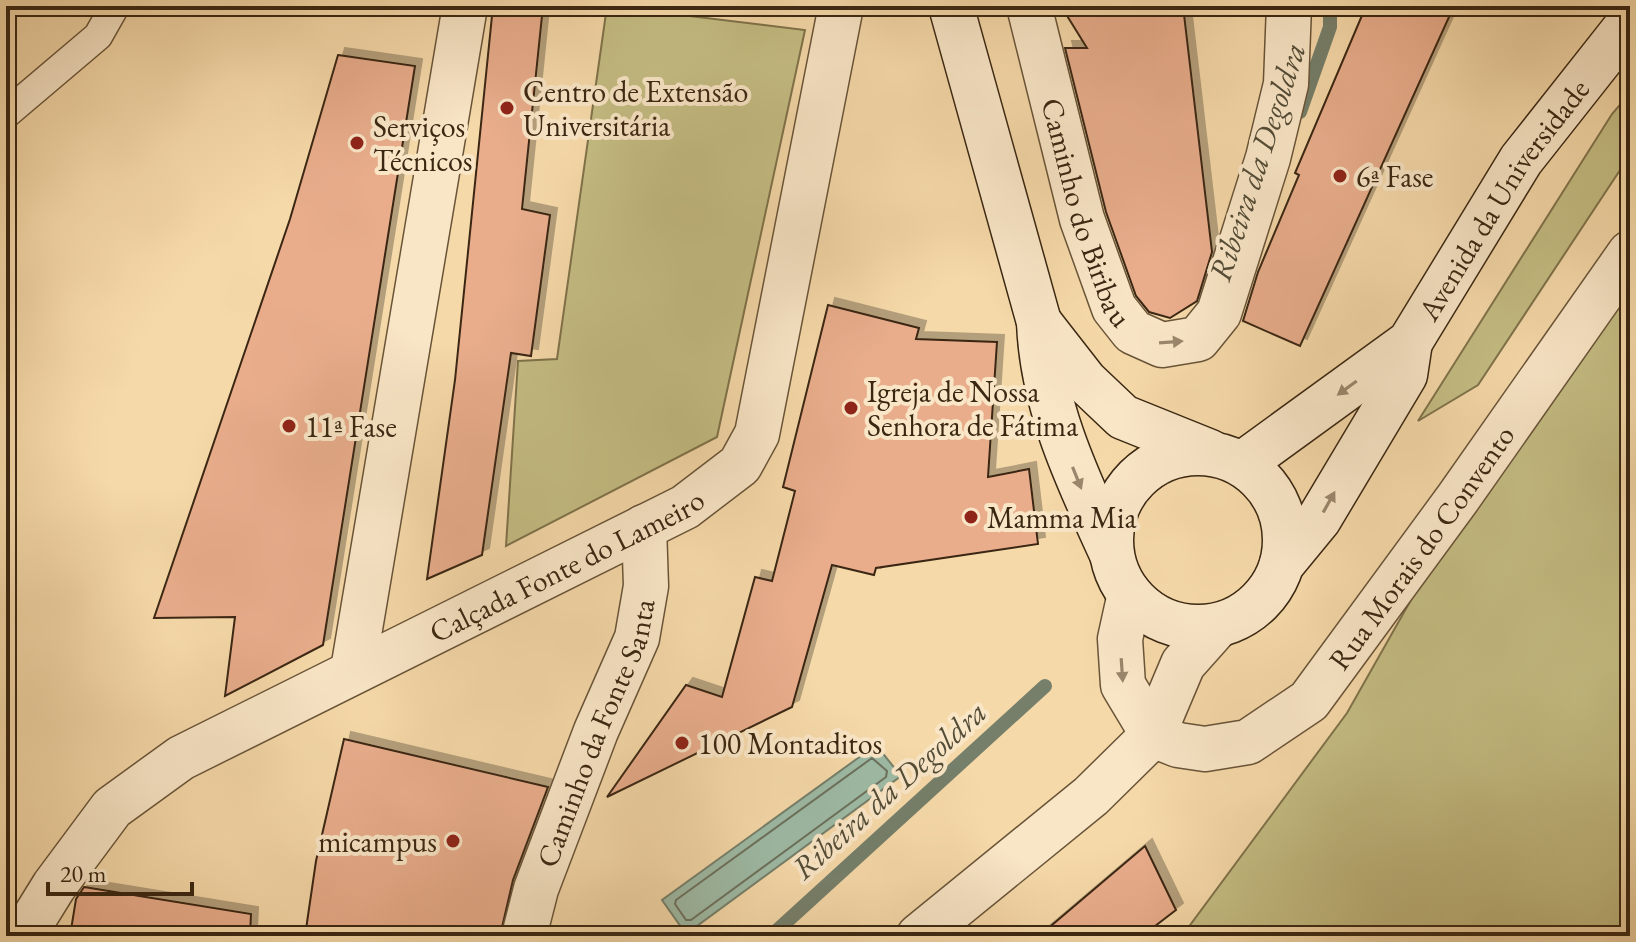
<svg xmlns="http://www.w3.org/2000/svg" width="1636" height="942" viewBox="0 0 1636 942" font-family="'EB Garamond',serif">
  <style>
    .green { fill: #c4bd83; stroke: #7f724a; stroke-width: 2 }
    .water { fill: #9dbaa5; stroke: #757f6a; stroke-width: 2 }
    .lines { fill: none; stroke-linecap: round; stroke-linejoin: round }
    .shore { stroke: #6c705c; stroke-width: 2 }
    .stream { stroke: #757f6a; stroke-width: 14 }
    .building { fill: #e9ad8c; stroke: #3a2712; stroke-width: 2; filter: url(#shadow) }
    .service-casing { stroke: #695438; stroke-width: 31 }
    .minor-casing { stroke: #695438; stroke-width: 47 }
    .secondary-casing { stroke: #3a2712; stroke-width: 47 }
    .service { stroke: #f9e6c7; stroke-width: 28 }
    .minor { stroke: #f9e6c7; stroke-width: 44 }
    .secondary { stroke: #f9e6c7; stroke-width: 44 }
    .oneway { fill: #9a866c }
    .poi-dot { fill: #8f2418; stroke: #f9e6c7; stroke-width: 3 }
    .labels { text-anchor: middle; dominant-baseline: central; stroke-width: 8; stroke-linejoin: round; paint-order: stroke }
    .poi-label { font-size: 30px; fill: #3a2712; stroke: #f9e6c7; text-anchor: start }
    .street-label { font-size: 30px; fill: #3a2712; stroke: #f9e6c7 }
    .water-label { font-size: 32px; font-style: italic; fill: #534c37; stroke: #f9e6c7 }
  </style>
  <defs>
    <filter id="shadow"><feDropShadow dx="7" dy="-7" stdDeviation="0" flood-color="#0004"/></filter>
  </defs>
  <rect width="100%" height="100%" fill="#f6d9a9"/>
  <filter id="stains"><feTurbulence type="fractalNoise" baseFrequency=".0025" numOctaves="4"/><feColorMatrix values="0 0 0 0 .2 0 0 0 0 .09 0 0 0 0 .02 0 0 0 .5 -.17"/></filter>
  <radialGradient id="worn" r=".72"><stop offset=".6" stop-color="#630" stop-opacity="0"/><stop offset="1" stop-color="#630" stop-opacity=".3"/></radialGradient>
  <path class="green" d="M607,6L805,30L717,437L506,546L518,361L557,359Z
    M1630,93V155L1478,385L1418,421L1612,114Z
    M1630,274V936H1182L1347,713L1467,501Z"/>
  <path class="water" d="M876,745L901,776L686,934L662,900Z"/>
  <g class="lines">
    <path class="shore" d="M872,758L887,771L886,777L691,920H686L675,904L676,900Z"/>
    <path class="stream" d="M1300,112L1330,27V6
      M771,936L1045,686"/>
  </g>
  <path class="building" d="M493,6H543L522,209L550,215L531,356L511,353L482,555L427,579L455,380Z
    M1061,6H1183L1212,252L1197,301L1170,318L1149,312L1136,296L1106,212L1065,48H1087Z
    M1366,6H1454L1300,346L1243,321L1258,272L1299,175L1295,173Z
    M338,55L415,66L323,645L225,696L235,617L154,618L290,219Z
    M828,305L919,328L916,339L997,342L988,477L1029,469L1038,544L876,568L874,575L832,565L792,707L607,797L686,685L722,697L755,577L772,581L795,491L783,487Z
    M344,739L548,787L513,880L500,936H305L316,861Z
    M1145,846L1176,910L1142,936H1039Z
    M84,887L251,914L250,936H70L76,899Z"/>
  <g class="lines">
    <g class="service-casing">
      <path id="service" d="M6,114L98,36L115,6"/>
    </g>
    <g class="minor-casing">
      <g id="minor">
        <path id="s1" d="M1029,6L1082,219L1114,308L1133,332L1162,345L1198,339L1219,313L1268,158L1286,84L1289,6"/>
        <path id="s2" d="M1129,598L1120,639L1123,685L1153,735L1178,745L1205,749L1248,742L1309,701L1458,498L1630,253"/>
        <path d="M353,670L465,6"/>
        <path id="s3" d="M23,936L54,886L112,808L181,758L685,507L740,465L757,434L841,6"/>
        <path id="s4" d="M524,936L536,889L596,731L637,638L646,586L644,527"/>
        <path d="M919,936L1091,796L1153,735L1183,664L1216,627"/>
      </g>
    </g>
    <g class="secondary-casing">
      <g id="secondary">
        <path d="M951,6L1039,322C1042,405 1077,478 1111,552"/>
        <path d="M1039,322L1085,381L1123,417L1210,452"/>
        <circle cx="1198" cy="540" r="87"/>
        <path id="s5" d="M1242,464L1410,342L1521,160L1630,22"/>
        <path d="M1282,564L1319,519L1405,375L1410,342"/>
      </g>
    </g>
    <use href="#service" class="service"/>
    <use href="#minor" class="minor"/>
    <use href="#secondary" class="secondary"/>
  </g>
  <defs><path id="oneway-solid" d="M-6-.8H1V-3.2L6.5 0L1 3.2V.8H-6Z" transform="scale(2)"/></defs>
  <g class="oneway">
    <use href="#oneway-solid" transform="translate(1171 342) rotate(-4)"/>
    <use href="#oneway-solid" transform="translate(1347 388) rotate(144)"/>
    <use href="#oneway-solid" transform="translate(1077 478) rotate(68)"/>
    <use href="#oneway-solid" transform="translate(1329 502) rotate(-61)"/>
    <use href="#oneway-solid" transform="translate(1122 670) rotate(86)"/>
  </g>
  <g class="poi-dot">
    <circle cx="507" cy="108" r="8"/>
    <circle cx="357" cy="143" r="8"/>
    <circle cx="1340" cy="176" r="8"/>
    <circle cx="851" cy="408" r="8"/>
    <circle cx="289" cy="426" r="8"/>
    <circle cx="971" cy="517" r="8"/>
    <circle cx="682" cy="743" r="8"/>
    <circle cx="453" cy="841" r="8"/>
  </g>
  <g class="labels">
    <g class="poi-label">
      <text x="523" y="91">Centro de Extensão<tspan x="523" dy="34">Universitária</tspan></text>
      <text x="373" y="126">Serviços<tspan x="373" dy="34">Técnicos</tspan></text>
      <text x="1356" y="176">6ª Fase</text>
      <text x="867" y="391">Igreja de Nossa<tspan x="867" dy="34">Senhora de Fátima</tspan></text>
      <text x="305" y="426">11ª Fase</text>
      <text x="987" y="517">Mamma Mia</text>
      <text x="698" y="743">100 Montaditos</text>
      <text x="437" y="841" text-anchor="end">micampus</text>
    </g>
    <g class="street-label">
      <text stroke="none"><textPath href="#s5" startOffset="378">Avenida da Universidade</textPath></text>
      <text stroke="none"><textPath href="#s1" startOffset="214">Caminho do Biribau</textPath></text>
      <text stroke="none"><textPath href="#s2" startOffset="508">Rua Morais do Convento</textPath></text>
      <text stroke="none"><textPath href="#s3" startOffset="672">Calçada Fonte do Lameiro</textPath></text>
      <text stroke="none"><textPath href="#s4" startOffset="216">Caminho da Fonte Santa</textPath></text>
    </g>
    <g class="water-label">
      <text transform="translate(1257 162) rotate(-72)">Ribeira da Degoldra</text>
      <text transform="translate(889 790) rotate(-42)">Ribeira da Degoldra</text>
    </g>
  </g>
  <rect width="1636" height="942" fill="none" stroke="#f6d9a9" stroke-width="32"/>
  <rect x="8" y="8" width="1620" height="926" fill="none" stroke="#3a2712" stroke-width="4"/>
  <rect x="16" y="16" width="1604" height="910" fill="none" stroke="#3a2712" stroke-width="2"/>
  <path d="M48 882v12h144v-12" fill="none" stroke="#3a2712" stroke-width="4"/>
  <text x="60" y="882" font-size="24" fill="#3a2712" stroke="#f9e6c7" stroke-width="6" paint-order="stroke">20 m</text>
  <rect width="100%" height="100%" filter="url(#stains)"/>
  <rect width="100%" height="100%" fill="url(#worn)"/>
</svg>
